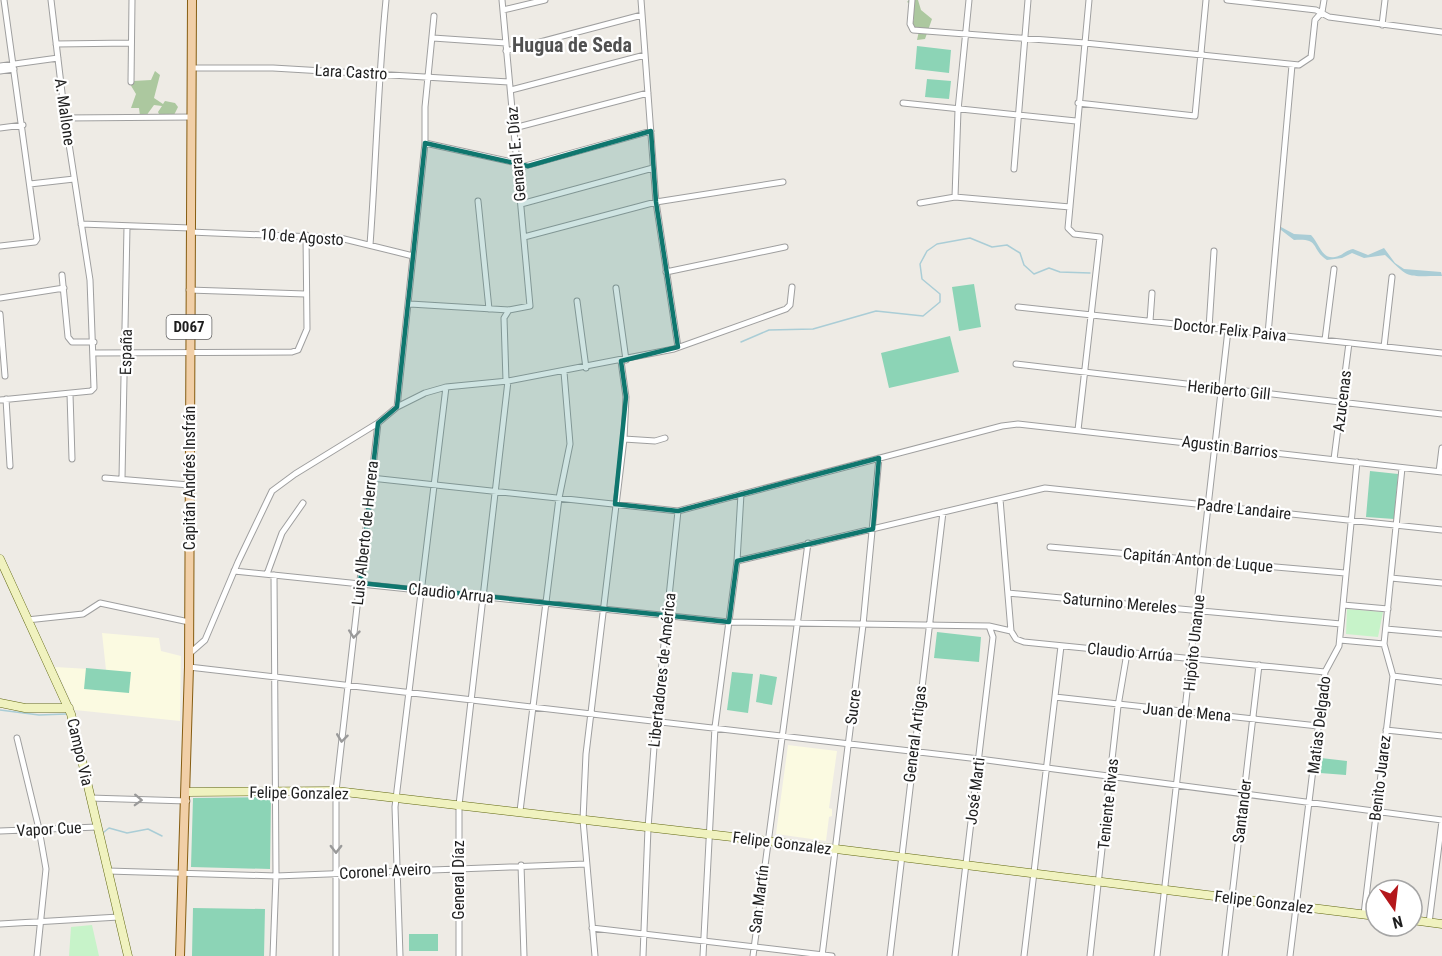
<svg xmlns="http://www.w3.org/2000/svg" width="1442" height="956" viewBox="0 0 1442 956" font-family="'Roboto Condensed',sans-serif">
  <style>
    .education { fill: #fbfae1 }
    .forest { fill: #acc89f }
    .park { fill: #c7f3c9 }
    .pitch { fill: #8cd4b6 }
    .water { fill: #aacdd6 }
    .lines { fill: none; stroke-linecap: round; stroke-linejoin: round }
    .stream { stroke: #aacdd6; stroke-width: 1.5 }
    .street-casing { stroke: #9f9f9f; stroke-width: 7 }
    .secondary-casing { stroke: #616812; stroke-width: 9 }
    .primary-casing { stroke: #865d11; stroke-width: 10 }
    .street { stroke: #fff; stroke-width: 5 }
    .secondary { stroke: #f0f2bf; stroke-width: 8 }
    .primary { stroke: #f1cfa7; stroke-width: 8 }
    .oneway { stroke: #9a9a9a }
    .marked { fill: #0f766e; fill-opacity: 0.2; stroke: #0f766e; stroke-width: 4.5; stroke-linejoin: round }
    .labels { text-anchor: middle; dominant-baseline: central; stroke-width: 4.5; stroke-linejoin: round; paint-order: stroke }
    .shield { fill: #fff; stroke: #626262; stroke-width: 1.5 }
    .shield-label { font-size: 15px; font-weight: bold; fill: #1e1e1e }
    .street-label { font-size: 16px; fill: #1e1e1e; stroke: #fff }
    .quarter-label { font-size: 20px; font-weight: bold; fill: #515151; stroke: #fff }
  </style>
  <rect width="100%" height="100%" fill="#eeebe5"/>
  <path class="education" d="M102,633L159,638L161,651L181,656L180,721L75,710L55,667L106,670Z
    M788,745L837,751L829,808L832,809V816L829,817L826,841L776,834Z"/>
  <path class="forest" d="M909,0H918L921,10L932,19L925,39L917,40L919,31L911,23L914,20L911,4L907,2Z
    M155,71L160,75L154,98L163,104L165,101L175,103L178,107L173,117L160,116L158,112L162,106L154,105L146,116H140L139,108H131L136,94L130,84L133,81L151,80Z"/>
  <path class="park" d="M1347,609L1383,612L1378,637L1346,634Z
    M92,925L99,956H69L71,927Z"/>
  <path class="pitch" d="M917,46L951,50L949,73L915,69Z
    M927,79L951,81L949,99L925,97Z
    M974,284L981,327L959,331L952,287Z
    M950,336L959,372L889,388L881,353Z
    M1370,471L1398,474L1394,519L1366,517Z
    M937,632L981,637L979,662L934,658Z
    M86,668L131,672L129,693L84,689Z
    M732,672L753,674L748,713L727,710Z
    M760,674L777,677L772,705L756,702Z
    M1321,758L1347,761L1346,775L1320,773Z
    M271,797L270,869L191,867L193,798Z
    M193,908L265,909L264,956H192Z
    M409,934H438V951H409Z"/>
  <path class="water" d="M1281,227L1294,234L1311,235C1319,243 1322,260 1335,257C1342,256 1346,250 1353,249L1368,255L1384,248L1395,263L1404,269L1441,272L1442,276C1405,276 1411,280 1385,255L1364,258L1352,253L1342,258L1327,260C1310,249 1321,238 1294,240L1281,230Z"/>
  <g class="lines">
    <path class="stream" d="M741,342L769,330L813,329L876,311L923,316L940,302V294L922,279L920,264L927,251L937,244L970,238L992,247L1007,245L1020,253L1024,265L1034,274L1049,268L1060,272L1090,273
      M57,675L78,723
      M0,710L39,715L66,714
      M104,832L109,828L127,833L148,829L162,836"/>
    <g class="street-casing">
      <path id="street" d="M641,0L656,202L678,347
        M912,0L910,24L913,30L1085,43L1089,0
        M1227,0L1316,10L1329,17L1442,32
        M503,10L545,0
        M1382,25L1385,0
        M433,38L506,43
        M56,44L131,43
        M506,51L642,15
        M0,66L58,58
        M192,68H273L509,82
        M0,71L14,69
        M131,82L132,0
        M511,90L645,55
        M903,103L1076,121
        M1078,103L1195,116L1206,0
        M65,118L192,117
        M0,128L23,125
        M514,128L648,93
        M425,143L517,163
        M518,168L651,131
        M1014,169L1028,0
        M30,184L74,179
        M955,197L958,110L969,0
        M478,201L489,309
        M920,203L955,197L1070,207
        M521,204L653,168
        M81,224L190,228
        M190,232L340,238L413,256
        M524,237L656,202L783,182
        M370,245C376,163 378,81 386,0
        M0,246L35,242L37,239L4,0
        M666,272L785,247
        M62,275L68,337L72,342H94
        M616,288L626,360
        M189,290L305,294
        M0,298L64,288
        M577,301L586,368
        M410,304L509,310L530,306L502,0
        M1018,307L1442,353
        M0,314L5,376
        M1150,321L1152,293
        M1209,328L1214,251
        M1268,334L1292,65
        M1325,340L1334,269
        M1384,347L1392,277
        M94,353L292,352L298,350L307,329L306,235
        M1016,364L1442,414
        M506,381L504,318L509,310
        M70,394L72,459
        M6,399L10,466
        M0,400L91,391L94,388L90,280L65,118L51,0
        M397,407L425,143V107L434,16
        M1078,430L1100,237L1074,234L1068,228L1085,43L1299,65L1311,57L1315,20L1322,12L1324,0
        M624,439L655,441L665,438
        M1334,459L1349,343
        M1439,472L1442,448
        M105,478L189,485
        M122,478L127,227
        M371,478L678,511L1002,426L1018,424L1442,472
        M1000,499L1011,631
        M1050,547L1345,573
        M737,561L1045,488L1442,530
        M234,571L729,622L989,626L1011,631
        M267,574L282,533L303,503
        M1391,578L1442,583
        M1008,593L1341,624
        M1343,605L1388,609
        M27,620L83,614L100,603L189,622
        M1386,629L1442,634
        M1011,631L1016,639L1024,642L1325,672
        M1340,640L1384,644
        M189,654L205,640L238,562L272,491L295,474L378,423L397,407L425,393L446,387L508,381L674,349L786,309L790,305L792,287
        M189,667L979,759L1442,820
        M1393,676L1442,682
        M1055,697L1318,726
        M1386,730L1442,736
        M17,738L39,829L46,869L37,956
        M90,798L187,801
        M520,811L559,498L570,444L564,372
        M0,831L97,827
        M521,865L524,956
        M108,871L276,876L586,864
        M1364,914L1393,676L1384,644L1402,468
        M1429,923L1442,821
        M0,924L119,917
        M592,928L832,956
        M273,956L276,876L274,575
        M336,956V791L378,423
        M400,956L395,807L446,387
        M459,956V805L508,381
        M595,956L583,820L586,754L624,439L626,397L621,361
        M643,956L648,828L656,720L678,511
        M703,956L715,727L737,561L741,494
        M753,956L808,543
        M822,956L863,625L879,458
        M890,956L943,512
        M955,956L993,637L989,626
        M1024,956L1061,646
        M1090,956L1118,706L1127,653
        M1157,956L1228,330
        M1225,956L1259,665
        M1290,956L1325,672L1339,646L1357,462"/>
    </g>
    <g class="secondary-casing">
      <path id="secondary" d="M0,559L71,714L128,956
        M0,703L25,708H69
        M187,792L336,791L836,849L1376,916
        M1412,920L1442,924"/>
    </g>
    <g class="primary-casing">
      <path id="primary" d="M180,956L189,667L192,0"/>
    </g>
    <use href="#street" class="street"/>
    <use href="#secondary" class="secondary"/>
    <use href="#primary" class="primary"/>
  </g>
  <defs><path id="oneway-chevron" d="M-2-3.5L2.5 0L-2 3.5" fill="none" stroke-width="1.6" stroke-linecap="round" stroke-linejoin="round" transform="scale(1.5)"/></defs>
  <g class="oneway">
    <use href="#oneway-chevron" transform="translate(354 634) rotate(96)"/>
    <use href="#oneway-chevron" transform="translate(342 738) rotate(97)"/>
    <use href="#oneway-chevron" transform="translate(138 800) rotate(2)"/>
    <use href="#oneway-chevron" transform="translate(336 849) rotate(90)"/>
  </g>
  <path class="marked" d="M651,131L656,202L678,347L621,361L626,397L615,504L678,511L879,458L873,529L737,561L729,622L360,583L378,423L397,407L425,143L528,166Z"/>
  <g class="labels">
    <rect class="shield" x="166.5" y="315" width="45" height="24" rx="4.5"/>
    <g class="shield-label">
      <text x="189" y="327">D067</text>
    </g>
    <g class="street-label">
      <text transform="translate(351 72) rotate(3)">Lara Castro</text>
      <text transform="translate(65 112) rotate(82)">A. Mallone</text>
      <text transform="translate(516 154) rotate(-95)">Genaral E. Díaz</text>
      <text transform="translate(302 237) rotate(4)">10 de Agosto</text>
      <text transform="translate(1230 330) rotate(6)">Doctor Felix Paiva</text>
      <text transform="translate(126 352) rotate(-89)">España</text>
      <text transform="translate(1229 390) rotate(6)">Heriberto Gill</text>
      <text transform="translate(1342 401) rotate(-83)">Azucenas</text>
      <text transform="translate(1230 447) rotate(7)">Agustin Barrios</text>
      <text transform="translate(189 478) rotate(-90)">Capitán Andrés Insfrán</text>
      <text transform="translate(1244 509) rotate(6)">Padre Landaire</text>
      <text transform="translate(365 533) rotate(-84)">Luis Alberto de Herrera</text>
      <text transform="translate(1198 560) rotate(5)">Capitán Anton de Luque</text>
      <text transform="translate(451 593) rotate(6)">Claudio Arrua</text>
      <text transform="translate(1120 603) rotate(5)">Saturnino Mereles</text>
      <text transform="translate(1194 643) rotate(-84)">Hipóito Unanue</text>
      <text transform="translate(1130 652) rotate(5)">Claudio Arrúa</text>
      <text transform="translate(662 670) rotate(-84)">Libertadores de América</text>
      <text transform="translate(853 707) rotate(-83)">Sucre</text>
      <text transform="translate(1187 712) rotate(5)">Juan de Mena</text>
      <text transform="translate(1319 725) rotate(-83)">Matias Delgado</text>
      <text transform="translate(915 734) rotate(-83)">General Artigas</text>
      <text transform="translate(80 752) rotate(77)">Campo Via</text>
      <text transform="translate(1380 778) rotate(-83)">Benito Juarez</text>
      <text transform="translate(975 791) rotate(-83)">José Marti</text>
      <text transform="translate(299 793) rotate(1)">Felipe Gonzalez</text>
      <text transform="translate(1108 804) rotate(-84)">Teniente Rivas</text>
      <text transform="translate(1242 811) rotate(-83)">Santander</text>
      <text transform="translate(49 829) rotate(-3)">Vapor Cue</text>
      <text transform="translate(782 843) rotate(7)">Felipe Gonzalez</text>
      <text transform="translate(385 871) rotate(-3)">Coronel Aveiro</text>
      <text transform="translate(458 880) rotate(-90)">General Díaz</text>
      <text transform="translate(759 899) rotate(-83)">San Martín</text>
      <text transform="translate(1264 902) rotate(7)">Felipe Gonzalez</text>
    </g>
    <g class="quarter-label">
      <text x="572" y="45">Hugua de Seda</text>
    </g>
  </g>
  <g transform="translate(1394 908) rotate(166)"><circle r="28" fill="#ffffff" stroke="#a5a5a5" stroke-width="1.5"/>
  <path d="M0-4.5L10 22L0 15L-10 22Z" fill="#b4171b"/>
  <text y="-9" font-size="16" font-weight="bold" text-anchor="middle" fill="#1e1e1e">N</text>
  </g>
</svg>
